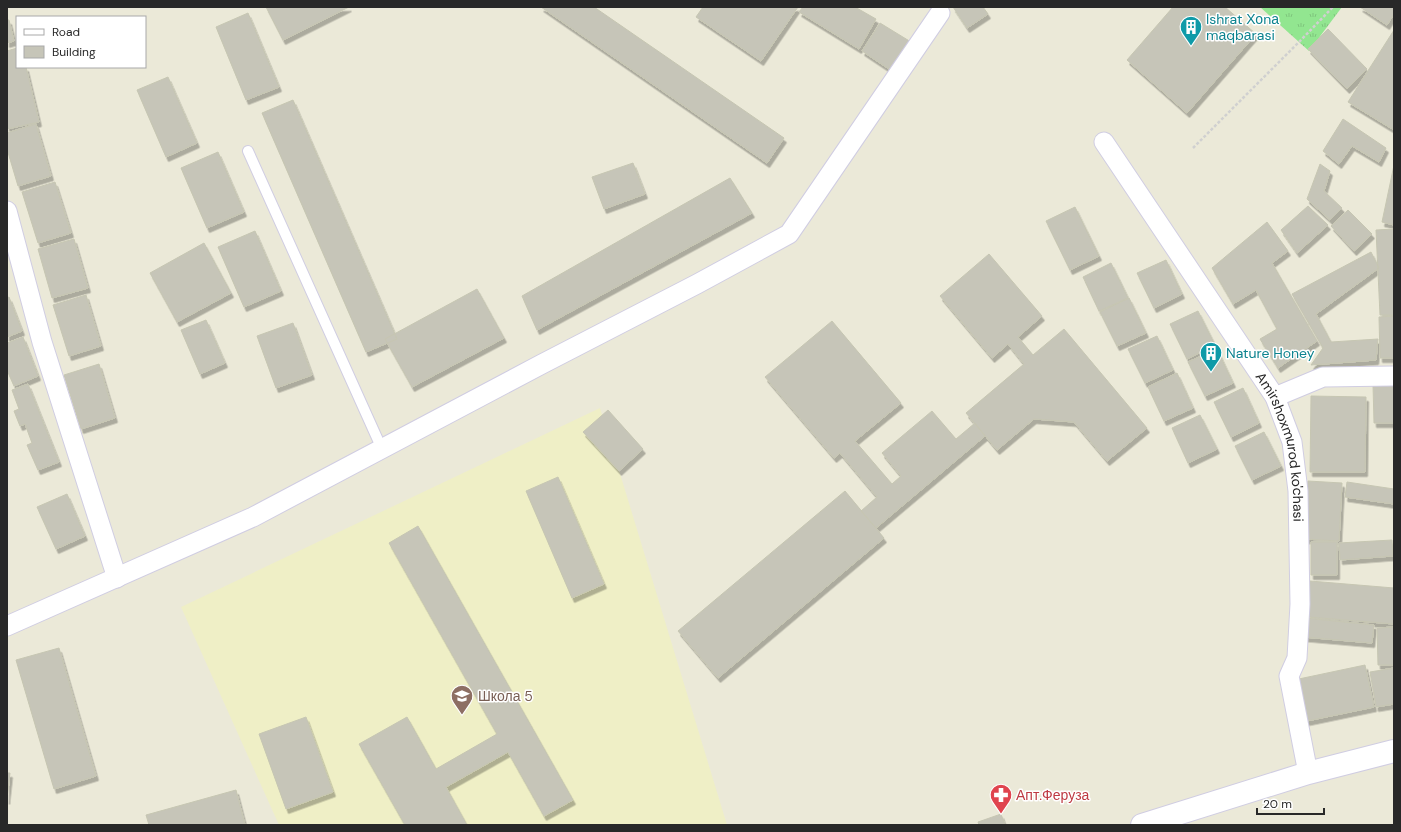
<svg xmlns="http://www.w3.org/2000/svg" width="1401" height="832" viewBox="0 0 1401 832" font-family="'DM Sans',sans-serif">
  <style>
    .education { fill: #efefc6 }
    .grass { fill: url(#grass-tufts) }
    .building { fill: #c6c5b8; stroke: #c6c6b2; filter: url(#shadow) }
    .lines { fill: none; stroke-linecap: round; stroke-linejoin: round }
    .lane-casing { stroke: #d0cde2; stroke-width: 12 }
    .street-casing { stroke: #d0cde2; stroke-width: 21 }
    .secondary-casing { stroke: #d0cde2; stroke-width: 24 }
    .path { stroke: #d0d0d0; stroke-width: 2.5; stroke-dasharray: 3 2; stroke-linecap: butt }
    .lane { stroke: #fff; stroke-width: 10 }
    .street { stroke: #fff; stroke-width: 19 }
    .secondary { stroke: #fff; stroke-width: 22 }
    .labels { text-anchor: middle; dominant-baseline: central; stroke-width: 3; stroke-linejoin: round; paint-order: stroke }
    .culture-label { font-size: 14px; fill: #0d838f; stroke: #fff; text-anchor: start }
    .street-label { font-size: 14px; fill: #282828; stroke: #fff }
    .education-label { font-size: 14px; fill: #785e54; stroke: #fff; text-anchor: start }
    .health-label { font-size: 14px; fill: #be3a42; stroke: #fff; text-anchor: start }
  </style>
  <defs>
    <pattern id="grass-tufts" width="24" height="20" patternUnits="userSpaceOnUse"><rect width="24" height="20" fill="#92e690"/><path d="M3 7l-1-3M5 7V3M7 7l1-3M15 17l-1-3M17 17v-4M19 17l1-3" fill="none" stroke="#7ec57c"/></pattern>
    <filter id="shadow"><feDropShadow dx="2.5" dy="4.5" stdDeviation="0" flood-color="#0004"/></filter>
  </defs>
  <rect width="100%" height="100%" fill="#ebe9d8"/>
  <path class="education" d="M600,408L727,825H279L181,607Z"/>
  <path class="grass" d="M1260,7H1342L1309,51Z"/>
  <path class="building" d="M266,7H349L283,40Z
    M541,7H594L784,138L767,163Z
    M703,7H798L761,61L696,17Z
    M803,7H855L876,19L859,49L799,12Z
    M953,7H983L988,14L967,28Z
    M1173,7H1225L1256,34L1187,113L1127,60Z
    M1360,7H1394V14L1387,25Z
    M248,13L279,87L246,100L216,27Z
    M7,20H9L14,41L7,43Z
    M880,23L911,42L892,71L862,51Z
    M1328,29L1367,69L1347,89L1308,49Z
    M1394,30V130L1348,102Z
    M17,48V67H26L39,122L7,129V51Z
    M168,77L197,143L166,157L137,90Z
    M293,100L397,339L366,352L262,113Z
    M1343,119L1386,148L1379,162L1352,146L1339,164L1323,151Z
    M36,124L51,176L18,186L7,149V133Z
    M218,152L244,212L207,228L181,168Z
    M633,163L645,194L604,209L592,177Z
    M1320,164L1330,171L1324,191L1342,208L1330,220L1307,199Z
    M1394,165V225L1382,222Z
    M730,178L752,213L537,330L522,296Z
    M55,182L71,233L38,243L22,192Z
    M1308,206L1328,225L1297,253L1281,230Z
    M1075,207L1099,256L1070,270L1046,221Z
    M1348,210L1372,234L1354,251L1331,226Z
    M1267,222L1288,251L1272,263L1317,341L1278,368L1260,339L1277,329L1256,290L1233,304L1212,268Z
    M1394,229V315H1380L1376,230Z
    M255,231L281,291L244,307L218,247Z
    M74,239L88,288L52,298L38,249Z
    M204,243L231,293L177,322L150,273Z
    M1371,252L1379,268L1316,314L1331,342L1378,339L1376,360L1311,365L1323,348L1292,294Z
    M989,254L1042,316L1018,337L1033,355L1064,329L1147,428L1107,461L1074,422L1034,419L997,450L966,413L1024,364L1008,344L992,358L940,296Z
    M1166,260L1182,294L1154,308L1137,273Z
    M1111,263L1128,298L1099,311L1083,277Z
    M477,289L504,338L412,387L385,339Z
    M86,295L101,346L69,356L53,305Z
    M9,297L22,331L7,337V298Z
    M1129,298L1146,333L1117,346L1100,312Z
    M1198,311L1215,345L1187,359L1170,324Z
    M1394,316V358H1380L1379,317Z
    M206,320L225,363L200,374L181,330Z
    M832,321L901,403L855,441L892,484L901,476L882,453L932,411L956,439L975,423L985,436L876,528L861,511L877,497L840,453L834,458L765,377Z
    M293,323L312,375L276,388L257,336Z
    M1157,336L1173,370L1145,383L1128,349Z
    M23,337L38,376L14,386L7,370V343Z
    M1217,349L1233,383L1205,396L1188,362Z
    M99,364L115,418L81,429L64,375Z
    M1177,373L1193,408L1164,421L1148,387Z
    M28,384L59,462L38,470L27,445L32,443L25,424L20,426L14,411L19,409L12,390Z
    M1394,384V423H1374L1373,385Z
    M1243,388L1259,423L1231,437L1214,402Z
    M1311,396L1366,397L1365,472H1310Z
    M608,410L643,449L619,471L583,432Z
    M1200,415L1217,449L1188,463L1172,428Z
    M1264,432L1281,466L1252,480L1235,446Z
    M558,477L604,584L572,598L526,491Z
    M1308,481L1342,483L1339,541L1304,539Z
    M1347,482L1394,489V504L1345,497Z
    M845,491L884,538L718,678L678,631Z
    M67,494L85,536L56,549L37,507Z
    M418,526L573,800L544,816L508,752L446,787L467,825H405L359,744L407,717L436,769L497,734L389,543Z
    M1392,540L1393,556L1340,560L1339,543Z
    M1311,542H1337V575H1311Z
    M1310,581L1394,588V624L1308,617Z
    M1305,618L1374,625L1372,643L1303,637Z
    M1394,627V665H1378L1377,628Z
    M59,648L96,776L54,789L16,660Z
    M1365,665L1374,707L1302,722L1294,680Z
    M1394,668V704L1376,707L1370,672Z
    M306,717L333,792L286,809L259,734Z
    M7,773H10L7,800Z
    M236,790L245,825H149L146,815Z
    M1001,814L1005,825H979L978,822Z"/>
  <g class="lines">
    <g class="lane-casing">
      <path id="lane" d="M248,151L382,449"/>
    </g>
    <g class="street-casing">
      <g id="street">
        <path id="s1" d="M1104,142L1275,397L1292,442L1298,491L1300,604L1297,658L1289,676L1308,773"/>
        <path d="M7,211L42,342L117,578"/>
        <path d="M1275,397L1323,377L1394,376"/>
        <path d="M7,626L253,517L542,364L697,284L789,234L940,13"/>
      </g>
    </g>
    <g class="secondary-casing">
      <path id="secondary" d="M1142,825L1308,773L1394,751"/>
    </g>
    <path class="path" d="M1193,148L1298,43L1333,7"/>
    <use href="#lane" class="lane"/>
    <use href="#street" class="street"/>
    <use href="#secondary" class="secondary"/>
  </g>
  <defs>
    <g id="building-pin" transform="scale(1.15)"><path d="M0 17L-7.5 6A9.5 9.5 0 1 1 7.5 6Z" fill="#0f9aa8" stroke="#fff"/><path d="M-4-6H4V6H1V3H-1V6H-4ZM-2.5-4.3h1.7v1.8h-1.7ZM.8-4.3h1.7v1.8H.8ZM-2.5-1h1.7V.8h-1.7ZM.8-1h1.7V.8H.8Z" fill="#fff"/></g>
    <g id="school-pin" transform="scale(1.15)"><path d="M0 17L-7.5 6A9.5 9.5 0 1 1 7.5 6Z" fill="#8d6e63" stroke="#fff"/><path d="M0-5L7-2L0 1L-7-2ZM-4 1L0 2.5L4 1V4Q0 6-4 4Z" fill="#fff"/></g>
    <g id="pharmacy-pin" transform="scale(1.15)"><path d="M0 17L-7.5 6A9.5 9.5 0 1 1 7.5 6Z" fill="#e0444e" stroke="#fff"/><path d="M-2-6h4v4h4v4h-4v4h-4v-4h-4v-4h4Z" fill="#fff"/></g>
  </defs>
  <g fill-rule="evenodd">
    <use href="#building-pin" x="1191" y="27"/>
    <use href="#building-pin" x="1211" y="353"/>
    <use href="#school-pin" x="462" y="696"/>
    <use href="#pharmacy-pin" x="1001" y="795"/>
  </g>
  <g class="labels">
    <g class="culture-label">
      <text x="1206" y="19">Ishrat Хоnа<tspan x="1206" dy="16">mаqbаrasi</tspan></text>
      <text x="1226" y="353">Nature Honey</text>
    </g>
    <g class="street-label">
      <text stroke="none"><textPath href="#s1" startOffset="357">Amirshoxmurod ko'chasi</textPath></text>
    </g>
    <g class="education-label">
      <text x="478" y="696">Школа 5</text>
    </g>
    <g class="health-label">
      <text x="1016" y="795">Апт.Феруза</text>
    </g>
  </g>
  <rect width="1401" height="832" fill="none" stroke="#282828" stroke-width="16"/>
  <rect x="16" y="16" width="130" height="52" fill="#ffffff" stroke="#a9a9a9"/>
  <rect x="24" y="29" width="20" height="6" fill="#ffffff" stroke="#a9a9a9"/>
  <text x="52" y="36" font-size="12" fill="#282828">Road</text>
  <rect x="24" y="46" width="20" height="12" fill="#c6c5b8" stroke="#a9a9a9"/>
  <text x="52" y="56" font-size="12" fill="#282828">Building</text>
  <path d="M1257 808v6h67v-6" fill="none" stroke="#282828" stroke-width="2"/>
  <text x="1263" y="808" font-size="12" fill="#282828" stroke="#ffffff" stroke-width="3" paint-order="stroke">20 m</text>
</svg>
